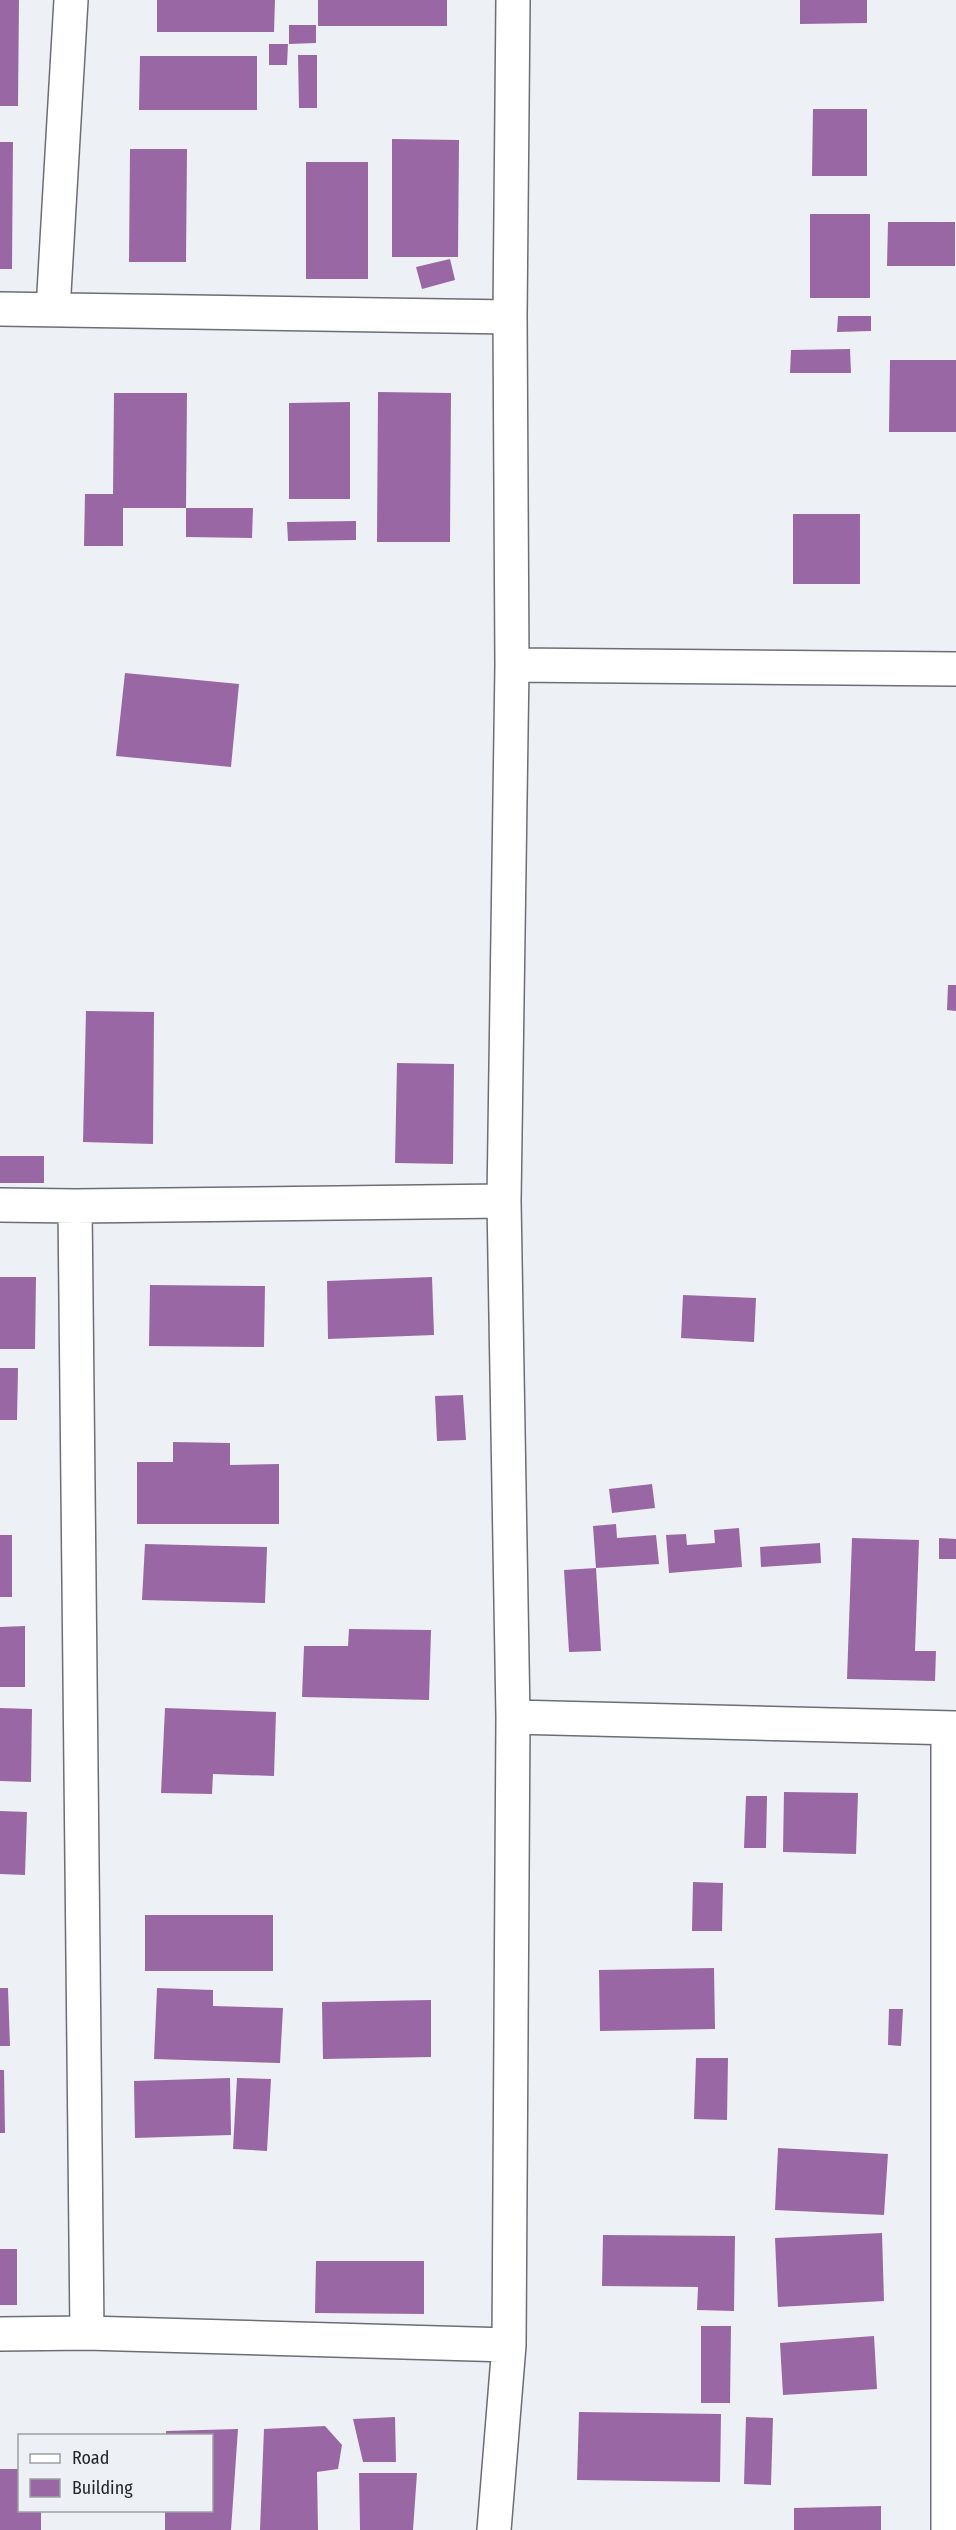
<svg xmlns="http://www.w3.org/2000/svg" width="956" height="2530" viewBox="0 0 956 2530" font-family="'Fira Sans Condensed',sans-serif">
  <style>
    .building { fill: #9a67a5 }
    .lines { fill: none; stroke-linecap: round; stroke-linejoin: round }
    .minor-casing { stroke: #6c6e73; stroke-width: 36 }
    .minor { stroke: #fff; stroke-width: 33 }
  </style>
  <rect width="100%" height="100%" fill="#edf0f5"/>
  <path class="building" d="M0,0H19L18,106H0Z
    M157,0H275L274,32H157Z
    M318,0H447V26H318Z
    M800,0H867V23L800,24Z
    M289,25H316V43L289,44Z
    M269,44H288L287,65H269Z
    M298,55H317V108H299Z
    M140,56H257V110H139Z
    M813,109H867V176H812Z
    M392,139L459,140L458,257H392Z
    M0,142H13L12,269H0Z
    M130,149H187L186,262H129Z
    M306,162H368V279H306Z
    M810,214H870V298H810Z
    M888,222H955V266H887Z
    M450,259L455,280L422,289L416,267Z
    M838,316H871V331L837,332Z
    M850,349L851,373H790L791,350Z
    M890,360H956V432H889Z
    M378,392L451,393L450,542H377Z
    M114,393H187L186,508H123V546H84L85,494H113Z
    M350,402V499H289V403Z
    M186,508H253L252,538L186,537Z
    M793,514H860V584H793Z
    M356,521V540L288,541L287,522Z
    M125,673L239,684L231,767L116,756Z
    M948,985H956V1011L947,1010Z
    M86,1011L154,1012L153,1144L83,1142Z
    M397,1063L454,1064L453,1164L395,1163Z
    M0,1156H44V1183H0Z
    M0,1277H36L35,1349H0Z
    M432,1277L434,1335L328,1339L327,1281Z
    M150,1285L265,1286L264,1347L149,1346Z
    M683,1295L756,1298L754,1342L681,1338Z
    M0,1368H18L17,1420H0Z
    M463,1395L466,1440L437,1441L435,1396Z
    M173,1442L230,1443V1465L279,1464V1524H137V1462H173Z
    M652,1484L655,1508L612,1513L609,1489Z
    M616,1524L617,1538L656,1535L659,1564L596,1568L593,1526Z
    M739,1528L742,1567L669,1573L666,1535L686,1534L687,1545L715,1543L714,1530Z
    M0,1535H12V1597H0Z
    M852,1538L919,1540L915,1651H936L935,1681L847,1679Z
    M939,1538L956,1539V1559H939Z
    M820,1543L821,1563L761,1567L760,1547Z
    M145,1544L267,1547L265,1603L142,1600Z
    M596,1568L601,1651L569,1652L564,1570Z
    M25,1626V1687H0V1627Z
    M349,1629L431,1630L429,1700L302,1697L304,1646H348Z
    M0,1708L32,1709L31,1782L0,1781Z
    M165,1708L276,1712L274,1776L213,1774L212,1794L161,1793Z
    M784,1792L858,1793L856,1854L783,1852Z
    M746,1796H767L766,1848H744Z
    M0,1811L27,1812L25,1875L0,1874Z
    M693,1882L723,1883L722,1931H692Z
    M145,1915H273V1971H145Z
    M714,1968L715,2029L600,2031L599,1970Z
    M0,1988H8L10,2046H0Z
    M157,1988L213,1990V2006L283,2008L280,2063L154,2059Z
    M431,2000V2057L323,2059L322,2002Z
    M889,2009H903L901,2046L888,2045Z
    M696,2058H728L727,2120L694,2119Z
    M0,2070H4L5,2133H0Z
    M230,2078L231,2135L135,2138L134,2081Z
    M237,2078L271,2079L267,2151L233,2149Z
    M778,2148L888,2154L884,2215L775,2210Z
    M882,2233L884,2301L778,2307L775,2238Z
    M603,2235L735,2236L734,2311L697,2310L698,2287L602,2286Z
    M0,2249H17V2305H0Z
    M316,2261H424V2314L315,2313Z
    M701,2326H731L730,2403H701Z
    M874,2336L877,2389L783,2395L780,2343Z
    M579,2412L721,2414L720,2482L577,2480Z
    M395,2417L396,2462H363L353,2419Z
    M746,2417L773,2418L771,2485L744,2484Z
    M325,2426L342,2445L338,2469L317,2472L318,2530H260L264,2429Z
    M238,2429L231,2530H165V2510H212V2436H166V2431Z
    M0,2469H20V2510H41V2530H0Z
    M359,2473H417L413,2530H360Z
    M881,2506V2530H794V2508Z"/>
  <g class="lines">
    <g class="minor-casing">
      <path id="minor" d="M0,309L510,317
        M53,310L71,0
        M512,665L956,669
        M0,1205L75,1206L504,1201
        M75,1206L87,2333
        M513,1717L956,1728
        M948,1728V2530
        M0,2334L87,2333L509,2345
        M494,2530L509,2345L513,1717L504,1201L512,665L510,317L513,0"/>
    </g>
    <use href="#minor" class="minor"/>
  </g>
  <rect x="18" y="2434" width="195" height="78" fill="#edf0f5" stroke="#9da0a3" stroke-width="1.5"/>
  <rect x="30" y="2454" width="30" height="9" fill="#ffffff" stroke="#9da0a3" stroke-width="1.5"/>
  <text x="72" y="2464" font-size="18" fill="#262729">Road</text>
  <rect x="30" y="2479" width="30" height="18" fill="#9a67a5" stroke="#9da0a3" stroke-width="1.5"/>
  <text x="72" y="2494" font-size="18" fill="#262729">Building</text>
</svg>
